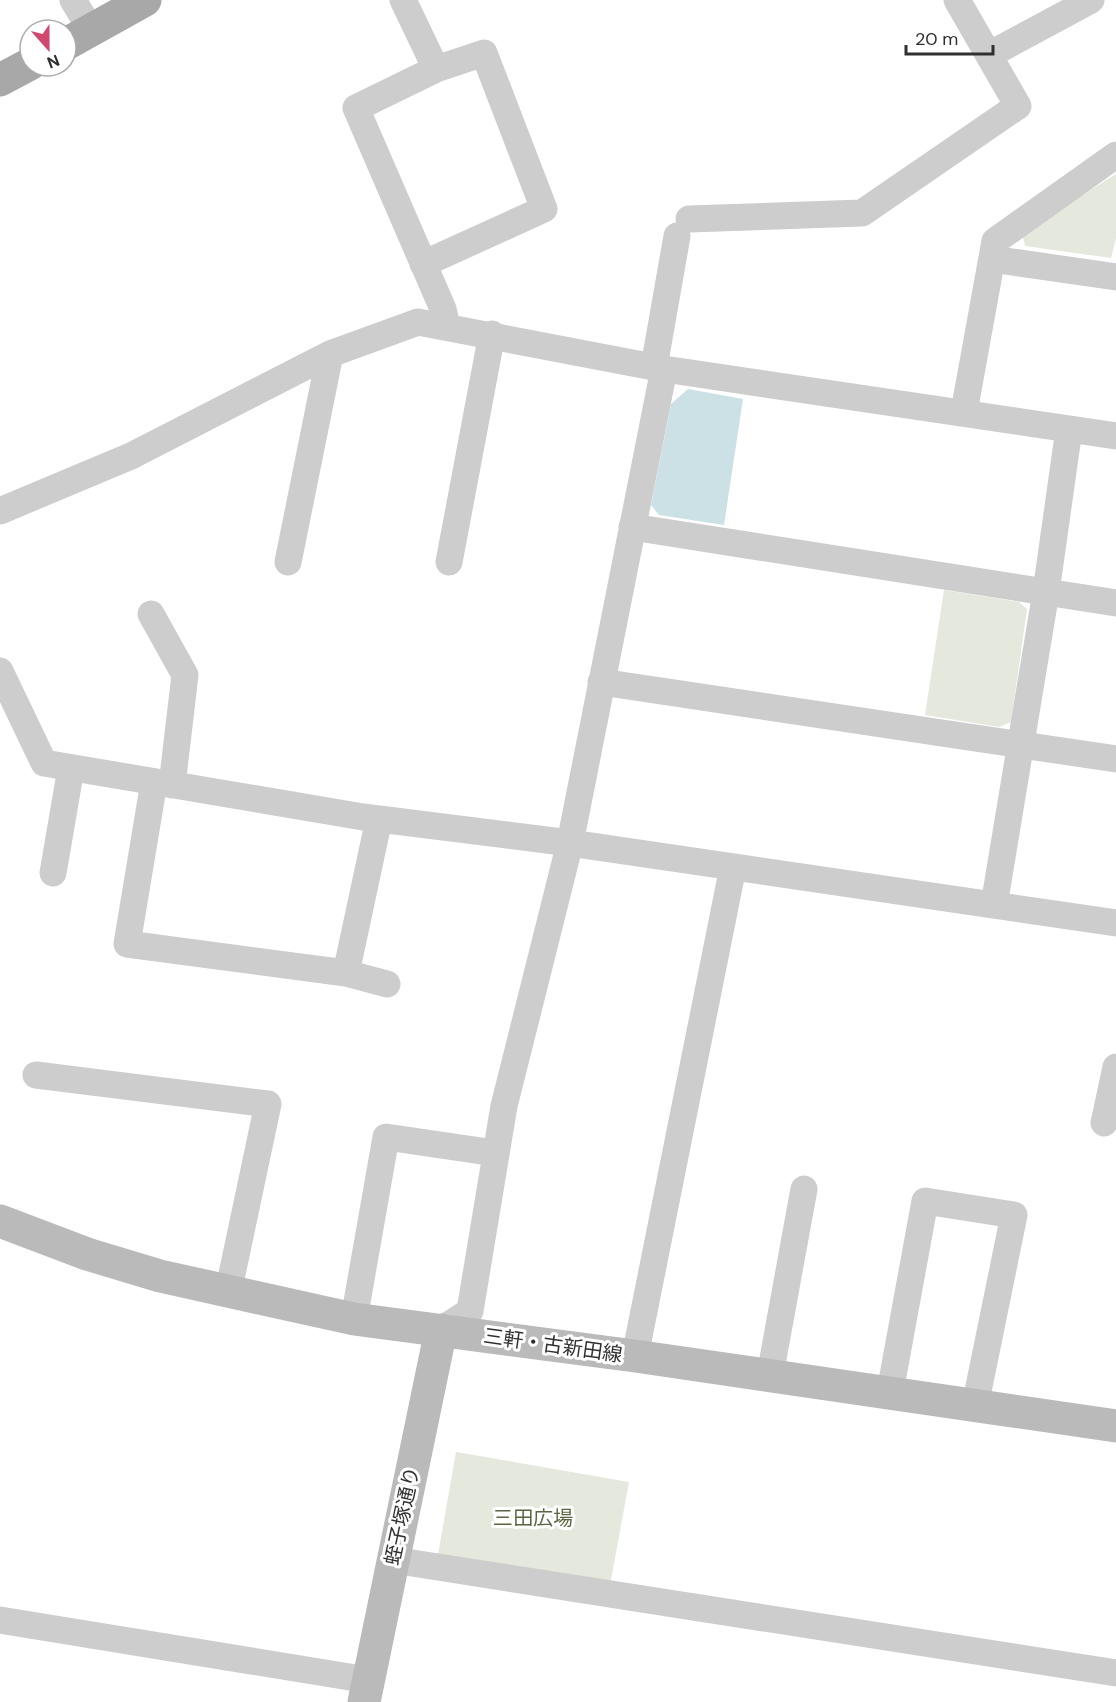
<svg xmlns="http://www.w3.org/2000/svg" width="1116" height="1702" viewBox="0 0 1116 1702" font-family="'DM Sans','Noto Sans JP',sans-serif">
  <style>
    .green { fill: #e5e8dc }
    .water { fill: #cbe1e6 }
    .lines { fill: none; stroke-linecap: round; stroke-linejoin: round }
    .street { stroke: #cdcdcd; stroke-width: 27 }
    .secondary { stroke: #bababa; stroke-width: 33 }
    .primary { stroke: #a8a8a8; stroke-width: 33 }
    .labels { text-anchor: middle; dominant-baseline: central; stroke-width: 6; stroke-linejoin: round; paint-order: stroke }
    .street-label { font-size: 20px; fill: #303030; stroke: #fff }
    .park-label { font-size: 20px; fill: #5a6642; stroke: #fff }
  </style>
  <rect width="100%" height="100%" fill="#fff"/>
  <path class="green" d="M1116,174V238L1111,258L1025,246L1022,233Z
    M944,590L1019,602L1027,609L1011,722L999,727L925,715Z
    M456,1452L629,1482L610,1585L438,1555Z"/>
  <path class="water" d="M688,389L743,399L724,525L659,515L651,505L671,404Z"/>
  <g class="lines">
    <path class="street" d="M73,0L91,30
      M403,0L436,69L356,108L443,309L447,327
      M989,55L1091,0
      M689,219L862,213L1018,106L957,0
      M992,259L1116,277
      M423,264L544,209L484,53L436,69
      M654,367L677,236
      M964,412L995,241L1116,155
      M0,511L131,456L330,354L418,322L664,369L1116,436
      M632,527L1116,603
      M288,562L330,354
      M449,562L492,334
      M151,614L185,675L172,785
      M0,671L44,763L363,817L570,843L1116,923
      M601,682L1116,759
      M154,782L127,944L346,973L387,984
      M53,873L71,768
      M994,905L1046,592L1069,429
      M346,973L379,819
      M36,1075L268,1104L228,1293
      M1104,1123L1116,1067
      M354,1319L386,1137L495,1153
      M441,1330L470,1311L504,1106L570,843L664,369
      M635,1356L733,867
      M770,1375L804,1189
      M890,1392L925,1201L1014,1215L975,1406
      M393,1560L1116,1673
      M0,1620L368,1680"/>
    <path class="secondary" d="M0,1221L87,1254L160,1276L354,1319L635,1356L1116,1426
      M364,1702L441,1330"/>
    <path class="primary" d="M66,44L145,0
      M0,80L30,64"/>
  </g>
  <g class="labels">
    <g class="street-label">
      <text transform="translate(553 1345) rotate(8)">三軒・古新田線</text>
      <text transform="translate(402 1516) rotate(-78)">蛭子塚通り</text>
    </g>
    <g class="park-label">
      <text x="533" y="1518">三田広場</text>
    </g>
  </g>
  <g transform="translate(48 48) rotate(159)"><circle r="28" fill="#ffffff" stroke="#acacac" stroke-width="1.5"/>
  <path d="M0-4.5L10 22L0 15L-10 22Z" fill="#d0486e"/>
  <text y="-9" font-size="16" font-weight="bold" text-anchor="middle" fill="#303030">N</text>
  </g>
  <path d="M906 45v9h87v-9" fill="none" stroke="#303030" stroke-width="3"/>
  <text x="915" y="45" font-size="18" fill="#303030" stroke="#ffffff" stroke-width="4.5" paint-order="stroke">20 m</text>
</svg>
